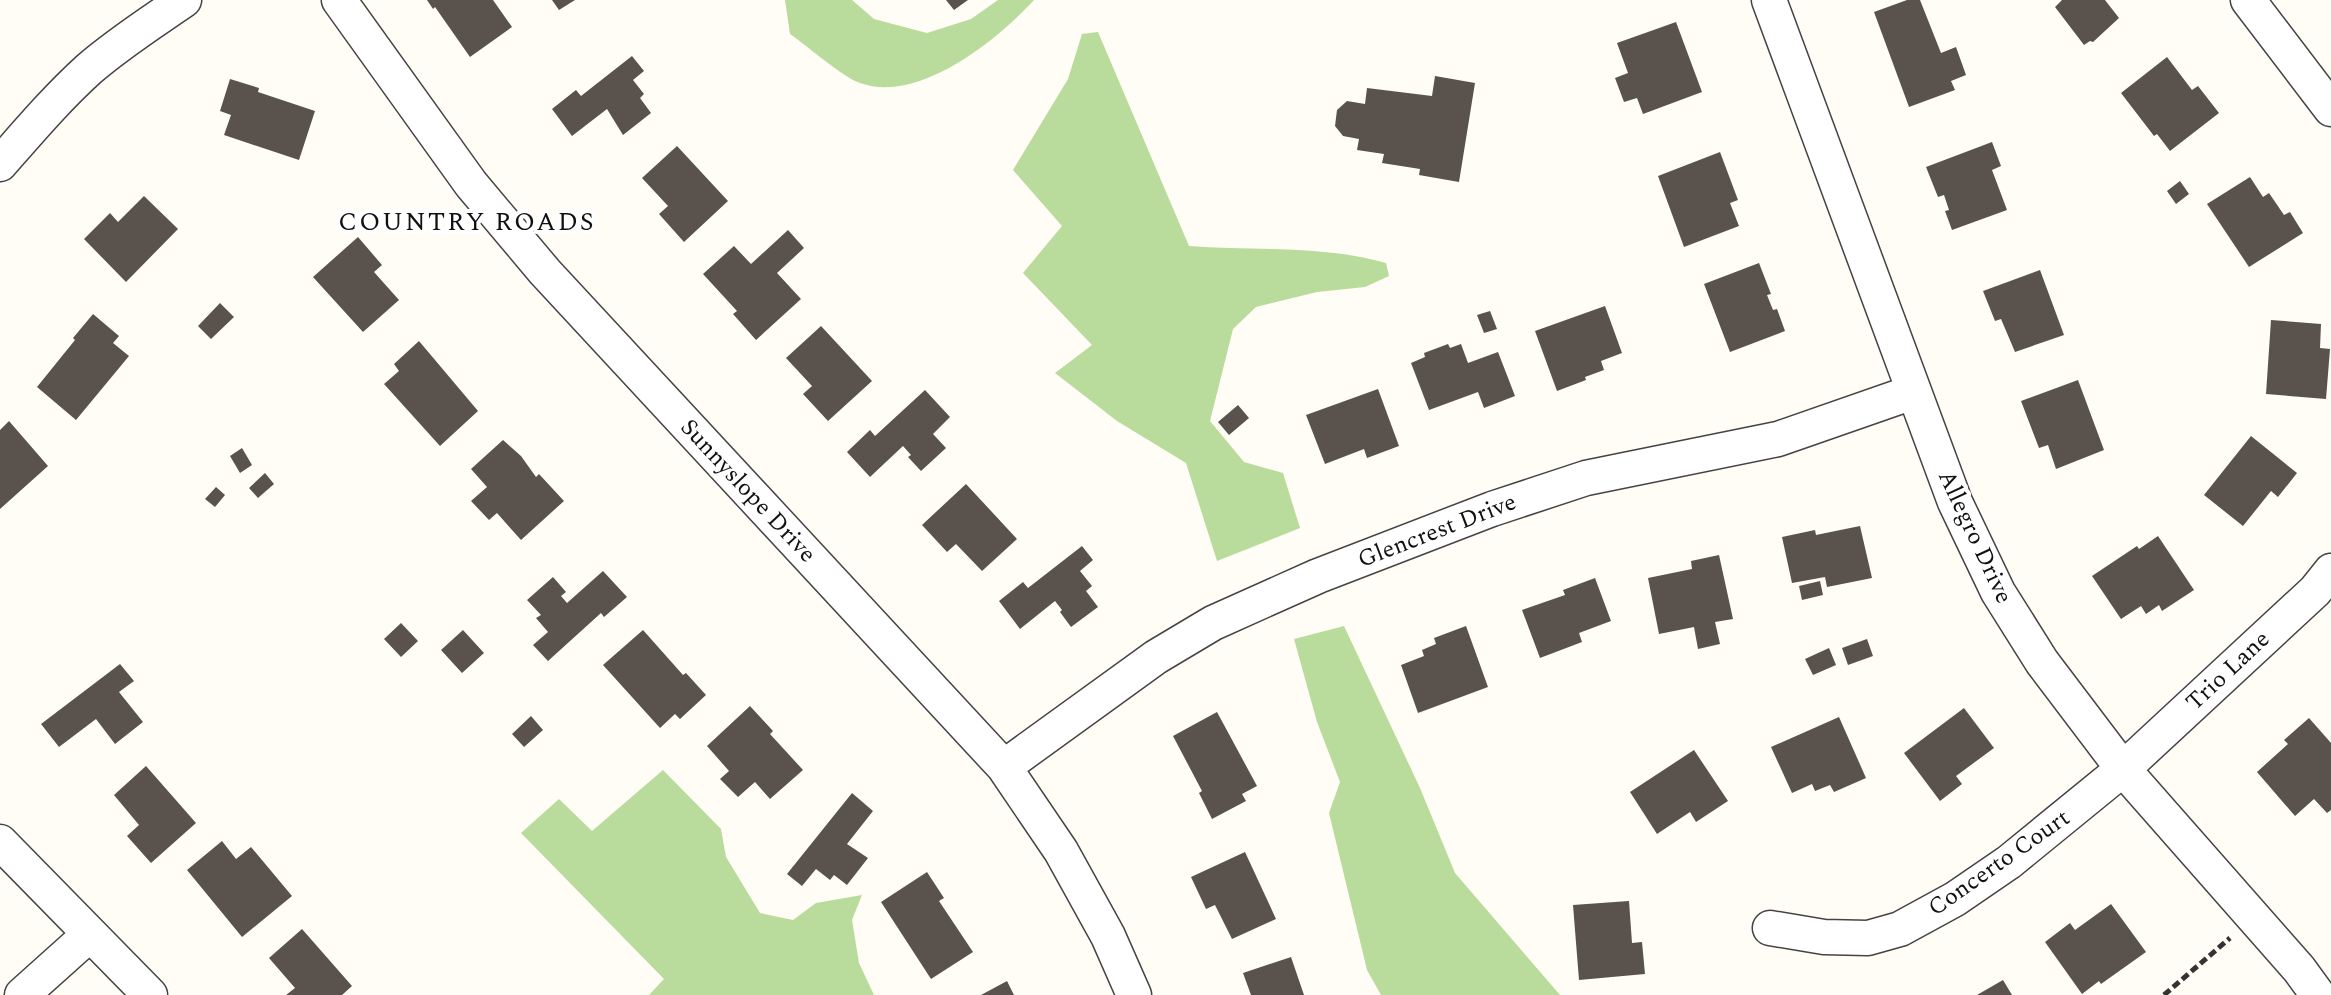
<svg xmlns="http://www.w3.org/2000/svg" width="2331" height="995" viewBox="0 0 2331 995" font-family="Spectral,serif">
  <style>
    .forest { fill: #b9dc9c }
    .building { fill: #5a524d }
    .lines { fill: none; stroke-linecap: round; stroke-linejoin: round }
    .street-casing { stroke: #444; stroke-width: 37 }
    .path { stroke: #333; stroke-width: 5; stroke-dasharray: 8 4; stroke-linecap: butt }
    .street { stroke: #fff; stroke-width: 34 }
    .labels { text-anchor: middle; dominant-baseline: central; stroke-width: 8; stroke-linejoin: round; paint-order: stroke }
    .street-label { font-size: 24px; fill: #111; stroke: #fff }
    .neighbourhood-label { font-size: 26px; letter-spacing: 2px; fill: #111; stroke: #fff }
  </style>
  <rect width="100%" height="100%" fill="#fffdf5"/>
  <path class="forest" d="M785,0H852L874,19L927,33L971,19L998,0H1034C997,40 919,104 860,83C844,78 806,45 790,34Z
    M1098,32L1189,246C1253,251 1324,245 1386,263L1389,276L1365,287L1317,292L1256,307L1233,329L1210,421L1244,462L1283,473L1300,528L1217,561L1186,463L1117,421L1055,373L1092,345L1023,273L1062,226L1013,170L1068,79L1082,34Z
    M1344,626L1420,788L1455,873L1560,995H1381L1367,970L1329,813L1340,782L1317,722L1294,639Z
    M663,770L721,829L726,857L760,913L793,920L816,903L862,895L852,920L859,963L874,995H649L664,979L521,833L559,799L592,831Z"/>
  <path class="building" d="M427,0H493L512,27L470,57L435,7L433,9Z
    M552,0H575L559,10Z
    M946,0H968L954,10Z
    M1907,0H1920L1941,53L1956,47L1966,75L1951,81L1955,90L1909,107L1874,12Z
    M2062,0H2105L2119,18L2093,42L2090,41L2084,45L2055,7Z
    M1676,22L1702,92L1643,114L1637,98L1624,102L1615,78L1628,73L1617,43Z
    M632,56L644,71L633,80L644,94L640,98L651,113L623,135L607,109L572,136L552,109L576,90L581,96Z
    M2167,57L2192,90L2198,86L2219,113L2170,151L2157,134L2154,136L2121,93Z
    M1435,76L1475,83L1459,182L1419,175L1420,169L1382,163L1384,154L1357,150L1359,139L1343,136L1335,126L1337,110L1347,101L1365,104L1367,88L1432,96Z
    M230,79L259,88L258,92L315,111L299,160L224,135L231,115L220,111Z
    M1992,142L2001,166L1992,170L2007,210L1952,230L1945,211L1949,210L1944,195L1938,197L1926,167Z
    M677,146L728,201L684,242L659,214L668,206L642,178Z
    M1720,152L1738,200L1730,203L1739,226L1684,247L1658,176Z
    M2250,177L2263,197L2269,193L2284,215L2290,212L2303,233L2249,267L2207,204Z
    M2180,181L2189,194L2176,204L2167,191Z
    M144,196L178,229L126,282L84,239L110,213L118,222Z
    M788,230L804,248L777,273L801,299L756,340L733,314L737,311L703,274L734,246L751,264Z
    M358,237L382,265L374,272L399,300L363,332L313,277Z
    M1759,263L1771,294L1767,295L1773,310L1777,309L1785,331L1730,352L1704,284Z
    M2040,270L2064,335L2015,352L2001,319L1995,321L1983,291Z
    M220,303L234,317L211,339L198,326Z
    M1605,306L1622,353L1601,361L1604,370L1585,377L1586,380L1557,391L1535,331Z
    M1490,311L1497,329L1484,333L1477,315Z
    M93,314L119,336L113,343L129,356L76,420L37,387L75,340L73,338Z
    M2271,320L2321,324L2320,348L2330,349L2326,399L2266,394Z
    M821,326L872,381L828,421L803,394L812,386L786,358Z
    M419,341L478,411L440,446L384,384L399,371L394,364Z
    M1448,344L1450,348L1461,344L1468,363L1498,352L1515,396L1484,408L1478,392L1429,410L1411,363L1425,357L1424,353Z
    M2078,380L2104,450L2056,469L2048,445L2039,448L2021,401Z
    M1378,389L1399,446L1367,458L1364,449L1325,464L1306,415Z
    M925,390L950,417L933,434L946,448L921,471L908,457L911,455L903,446L870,477L847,452L870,430L875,436Z
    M1238,405L1249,418L1229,435L1218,422Z
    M9,421L48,466L0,509V430Z
    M2251,436L2297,473L2278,497L2271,491L2243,526L2204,495Z
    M503,440L521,456L536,477L539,474L564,501L521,540L497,513L489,520L471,501L487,487L471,469Z
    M242,448L252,465L240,473L230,456Z
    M265,473L274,484L258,498L249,488Z
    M966,484L1017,539L982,571L956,544L947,552L922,525Z
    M216,487L225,495L215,507L205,499Z
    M1860,526L1872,578L1827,587L1825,577L1792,583L1782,537L1815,530L1816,535Z
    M2158,536L2194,590L2162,611L2159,605L2146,614L2141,606L2121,619L2092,576L2137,546L2139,549Z
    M1082,546L1093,560L1080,571L1092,586L1086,591L1098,607L1071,627L1060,612L1062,610L1055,601L1020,629L999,601L1023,582L1028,588Z
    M1719,555L1733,619L1715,622L1720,644L1698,649L1694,627L1659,634L1648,578L1692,569L1691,561Z
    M603,571L627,597L604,617L601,613L548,661L533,645L548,632L536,618L541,615L527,600L553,577L566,592L561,596L567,603Z
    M1595,578L1611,621L1579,633L1582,642L1540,658L1522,610L1565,595L1563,590Z
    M1820,581L1823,595L1802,600L1799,586Z
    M401,623L418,641L401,657L384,639Z
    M1466,626L1488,687L1418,713L1401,665L1424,656L1422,650L1436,644L1434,638Z
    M463,630L484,653L462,673L441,650Z
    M643,630L683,675L686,673L706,695L680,719L675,714L660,728L603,665Z
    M1867,639L1873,656L1848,665L1842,648Z
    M1829,648L1836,665L1813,675L1805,659Z
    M120,664L134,681L119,692L143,722L115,744L96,719L59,747L41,724Z
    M750,706L773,731L770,734L803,770L770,799L755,782L738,797L720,779L729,771L707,746Z
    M1964,708L1994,748L1956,776L1962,784L1940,801L1904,753Z
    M1217,712L1257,786L1242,794L1246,801L1212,819L1199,793L1202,791L1173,736Z
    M531,716L543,730L524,747L512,734Z
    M1839,717L1866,778L1834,792L1830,785L1815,791L1812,784L1792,793L1771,747Z
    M2309,718L2331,743V810L2327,813L2314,799L2295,816L2257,772L2288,744L2284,740Z
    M1694,750L1728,801L1696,822L1690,812L1657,834L1630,792Z
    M146,766L196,823L151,863L127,836L139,825L114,795Z
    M852,793L873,811L847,844L868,858L847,885L834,875L830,880L816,869L802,886L787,874Z
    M222,841L236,859L251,847L292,896L242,937L187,870Z
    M1245,852L1276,919L1232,939L1215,905L1206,909L1191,877Z
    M927,872L944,898L939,901L973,952L931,979L881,902Z
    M1629,901L1632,943L1642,942L1645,974L1579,980L1573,905Z
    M2111,904L2146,952L2101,984L2099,981L2082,994L2045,942L2070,923L2075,930Z
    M302,929L352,986L342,995H286L295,988L269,958Z
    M1291,957L1304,995H1251L1243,973Z
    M2003,980L2012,995H1977Z
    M1007,981L1014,995H981Z"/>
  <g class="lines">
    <g class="street-casing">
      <path id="street" d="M339,0L471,184L545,272L1004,767L1061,851L1108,936L1134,995
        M1769,0L1955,502L1998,592L2042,662L2123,769L2299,969L2318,995
        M2248,0L2331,109
        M0,164C29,131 57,98 89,69C119,43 152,22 184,0
        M1004,767L1156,657L1213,623L1318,576L1492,509L1586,478L1778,439L1913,392
        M0,842L150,995
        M1770,928L1824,937L1868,938L1900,929L1955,899L2009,862L2123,769L2315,591L2331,571
        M22,995L90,934"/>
    </g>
    <path class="path" d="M2164,995L2230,938"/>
    <use href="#street" class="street"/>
  </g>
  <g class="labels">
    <g class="street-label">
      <text transform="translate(748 491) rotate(47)">Sunnyslope Drive</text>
      <text transform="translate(1437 531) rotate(-21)">Glencrest Drive</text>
      <text transform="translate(1975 537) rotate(65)">Allegro Drive</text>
      <text transform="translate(2228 671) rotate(-43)">Trio Lane</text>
      <text transform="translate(1999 863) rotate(-35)">Concerto Court</text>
    </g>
    <g class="neighbourhood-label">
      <text x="467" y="222">COUNTRY ROADS</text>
    </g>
  </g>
</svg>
